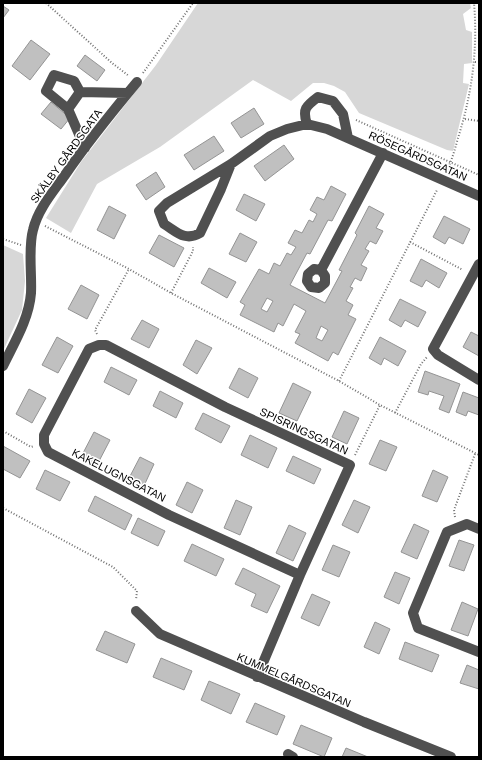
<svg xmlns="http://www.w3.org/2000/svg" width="482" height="760" viewBox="0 0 482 760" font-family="Arial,sans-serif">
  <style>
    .green { fill: #d7d7d7 }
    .building { fill: #c0c0c0; stroke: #949494; fill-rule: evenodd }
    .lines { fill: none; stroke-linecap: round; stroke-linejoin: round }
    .path { stroke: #727272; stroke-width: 2; stroke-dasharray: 1 2; stroke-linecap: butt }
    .minor { stroke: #505050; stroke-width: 10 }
    .labels { text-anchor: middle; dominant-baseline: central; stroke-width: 3; stroke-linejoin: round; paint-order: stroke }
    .street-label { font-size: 11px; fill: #000; stroke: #fff }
  </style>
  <rect width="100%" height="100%" fill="#fff"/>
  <path class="green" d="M198,3H470L471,8L463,14L466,30L472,32V63L464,64L463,83L469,84L453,151L447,150L359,113L345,92L334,86L324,83H313L291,101L253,80L160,147L97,184L71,233L46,218L81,162L156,65Z
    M3,245L23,254L25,281L22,310L3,351Z"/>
  <path class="building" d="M3,6L9,10L3,18Z
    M31,40L50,54L30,80L12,66Z
    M85,55L105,70L97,81L77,66Z
    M51,102L70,118L61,129L41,114Z
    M254,108L264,124L241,138L231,123Z
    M214,136L224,151L194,170L184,155Z
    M284,145L294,159L265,181L254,166Z
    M156,172L165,187L146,200L136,185Z
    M331,186L346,194L332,221L328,220L310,254L307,253L290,285L325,303L342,271L339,270L357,235L355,233L369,206L384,214L376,228L383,231L376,244L370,241L365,249L369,251L361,265L367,268L361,281L355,278L350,287L353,288L346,301L353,305L348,315L356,319L338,355L333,352L328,361L295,343L300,334L295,332L306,311L294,304L283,326L278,323L274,332L240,315L245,305L240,302L259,269L269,274L274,263L280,266L287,253L291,255L296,247L288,243L295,230L302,233L309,220L313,222L317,214L310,210L317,197L324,200ZM267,298L273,301L267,312L261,309ZM321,326L328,330L322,341L316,338Z
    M244,194L265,204L256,221L236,210Z
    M109,206L126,215L114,239L97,230Z
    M444,216L470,229L463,244L449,237L445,244L433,237Z
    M240,233L257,242L246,262L229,254Z
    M159,235L184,248L174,267L149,253Z
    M421,259L447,273L439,288L426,280L422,287L410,281Z
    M209,268L236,282L227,298L201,283Z
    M81,285L99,295L87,319L68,309Z
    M400,299L426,312L418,327L405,320L401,327L389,320Z
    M142,320L159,329L149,348L131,339Z
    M471,332L479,336V356L463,347Z
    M57,337L73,346L58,373L42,365Z
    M380,337L406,351L398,366L384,358L381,365L369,358Z
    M196,340L212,348L197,374L183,365Z
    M111,367L137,380L129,395L104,382Z
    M239,368L258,378L248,398L229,388Z
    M425,371L460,384L449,413L439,409L444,396L429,391L428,395L418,392Z
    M293,383L311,392L297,421L279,413Z
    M29,389L46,398L32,423L16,414Z
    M160,391L183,403L176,418L153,406Z
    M463,392L479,398V415L468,411L466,416L456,412Z
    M344,411L359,418L347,444L332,437Z
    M203,413L230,426L221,443L195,429Z
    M94,432L110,440L97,465L81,457Z
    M250,435L277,448L268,468L241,455Z
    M380,440L397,447L386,471L369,464Z
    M3,446L30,461L20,478L3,469Z
    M293,456L321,469L314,484L286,471Z
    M140,457L154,464L143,488L128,480Z
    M45,470L70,482L60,501L36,489Z
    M433,470L448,477L437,502L422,496Z
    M187,482L203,490L192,513L176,505Z
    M95,496L132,515L125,530L88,511Z
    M236,500L252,507L240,535L224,528Z
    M354,500L370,507L358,533L342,525Z
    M138,518L165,531L158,546L131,533Z
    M414,524L429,531L417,559L401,552Z
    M289,525L306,533L293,561L276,553Z
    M459,540L474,545L464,571L449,566Z
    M192,544L224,559L216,576L184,561Z
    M333,545L350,552L339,577L322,570Z
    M243,568L280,586L267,613L251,606L256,594L235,584Z
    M395,572L410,578L399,604L384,597Z
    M312,594L330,602L319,626L301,618Z
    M462,602L478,609L468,636L451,630Z
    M375,622L390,629L379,654L364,647Z
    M105,631L135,644L127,663L96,650Z
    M405,642L439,655L432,672L399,659Z
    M161,658L192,671L184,690L153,677Z
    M467,665L479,670V689L460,683Z
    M209,681L240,694L231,714L201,700Z
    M255,703L285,716L277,735L246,722Z
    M301,725L332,738L324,757L293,744Z
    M346,748L368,757H342Z"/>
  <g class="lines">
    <path class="path" d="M46,3L112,63L129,76
      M475,62H479
      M143,73L193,3
      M465,119L479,121
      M356,120L479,175
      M447,170C452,160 455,149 458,138C472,94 478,49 474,3
      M45,226L129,269L171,293L339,381L380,405L479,455
      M3,239L21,245
      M410,242L463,270
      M171,293L193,251V247
      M97,334L95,330L129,269
      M339,381L437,190
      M395,413L421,364L427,357
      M3,431L31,447L34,446
      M355,455L380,405
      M3,508L113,567L137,591L136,600
      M455,517L454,510L475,454"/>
    <path class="minor" d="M68,109L80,92
      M307,124C302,109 306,106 318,97L333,101L343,114L348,138
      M85,148L68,109L46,91L54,75L74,81L80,92L128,93
      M231,164L221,189L200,233C185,242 176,231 164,224L159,211L167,203L231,164L270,136L287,129L307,124L327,129L479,196
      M479,264L433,349L438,355L479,380
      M321,270L314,269L308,274L307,281L311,287L319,288L325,283V276L321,270L383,153
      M3,366C14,343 29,319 31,293C32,274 28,248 33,230C38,209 53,192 65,175C87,143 112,112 137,82
      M479,529L467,524L447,532L413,613L418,628L479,652
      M136,611L160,634L364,722L451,757
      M257,677L300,575L350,465L225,407L106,345H99L89,349L44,435V444L48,452L169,515L300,575
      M288,754L293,757"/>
  </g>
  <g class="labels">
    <g class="street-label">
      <text transform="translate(66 156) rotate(-54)">SKÄLBY GÅRDSGATA</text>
      <text transform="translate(418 156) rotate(24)">RÖSEGÅRDSGATAN</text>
      <text transform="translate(304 431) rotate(25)">SPISRINGSGATAN</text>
      <text transform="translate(119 475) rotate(27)">KAKELUGNSGATAN</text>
      <text transform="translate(294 680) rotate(23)">KUMMELGÅRDSGATAN</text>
    </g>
  </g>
  <rect width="482" height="760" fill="none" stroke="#000000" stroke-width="8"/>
</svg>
